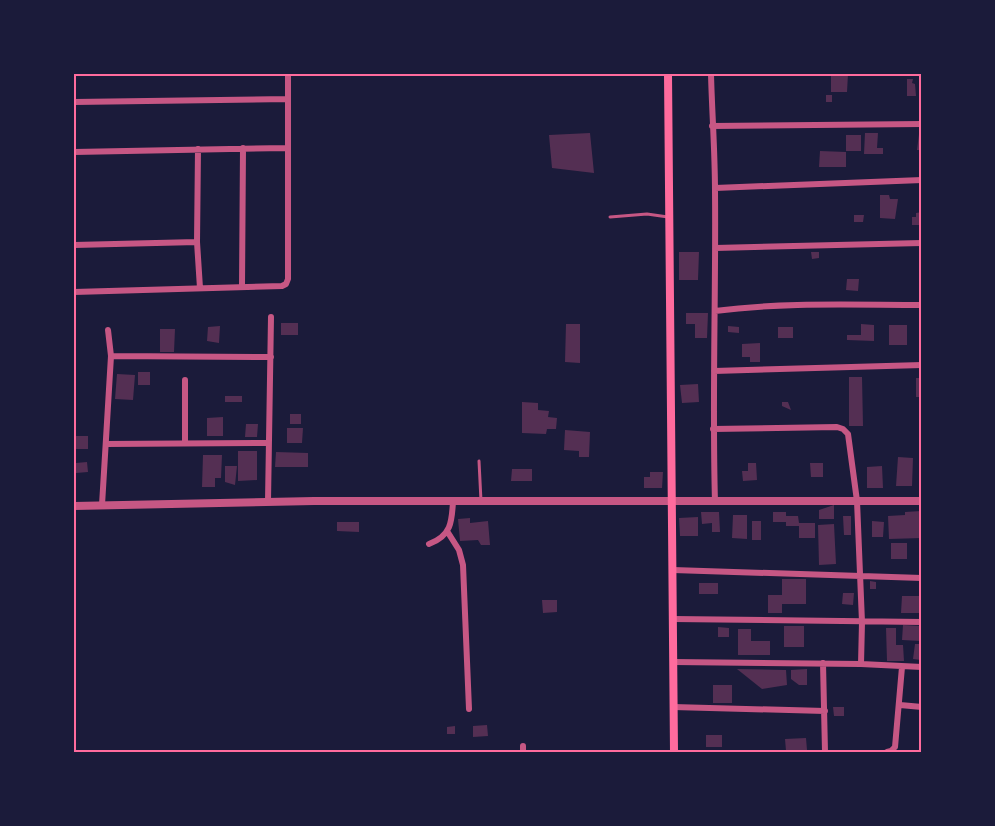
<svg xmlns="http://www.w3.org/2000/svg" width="995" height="826" viewBox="0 0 995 826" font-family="'DM Sans',sans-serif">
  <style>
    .building { fill: #542f53 }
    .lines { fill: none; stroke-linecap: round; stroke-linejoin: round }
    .service { stroke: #c65784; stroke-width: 3 }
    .minor { stroke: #c65784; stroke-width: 6 }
    .tertiary { stroke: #c65784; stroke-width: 8 }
    .secondary { stroke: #ff6b9d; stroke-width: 8 }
    .neatline { fill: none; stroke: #ff6b9d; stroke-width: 2 }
  </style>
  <rect width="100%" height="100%" fill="#1b1b3a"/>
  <path class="building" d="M831,74H848L847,92H831Z
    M907,79H913L912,83L915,84L916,96H907Z
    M826,95H832V102H826Z
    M590,133L594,173L552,168L549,135Z
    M865,133H878L877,148H883V154H864Z
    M919,134H922V150H917Z
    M846,135H861V151H846Z
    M820,151L846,152V167H819Z
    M880,195H889L890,199H898L895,219L880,218Z
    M922,212V225H912V217H916V213Z
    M854,215H864L863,222H854Z
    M679,252H699L698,280H679Z
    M811,252H819V258L812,259Z
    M847,279H859L858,291L846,290Z
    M686,313H708L707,338H695V324H686Z
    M281,323H298V335H281Z
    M566,324H580V363L565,362Z
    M861,324L874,325V341L847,340V335H861Z
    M889,325H907V345H889Z
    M220,326L219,343L207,341L208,327Z
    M728,326L739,327V333L728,332Z
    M778,327H793V338H778Z
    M160,329H175L174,352H160Z
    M760,343V362H750V357H742V344Z
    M138,372H150V385H138Z
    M117,374L135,375L133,400L115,399Z
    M849,377H862L863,426H849Z
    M916,378H922V397H916Z
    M698,384L699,402L682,403L680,385Z
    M225,396H242V402H225Z
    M522,402L538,403V410L549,411L548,417L557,418L556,429H547L546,434L522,433Z
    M782,402H788L791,410L782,406Z
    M919,406H922V420H919Z
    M290,414H301V424H290Z
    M223,417V436H207V418Z
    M246,424H258L257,437H245Z
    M287,428H303L302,443H287Z
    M565,430L590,432L589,457H579V451L564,450Z
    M75,436H88V449H75Z
    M238,451H257V480L238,481Z
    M276,452L308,453V467H275Z
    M203,455H222L221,478H215V487H202Z
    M898,457L913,458L912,486H896Z
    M87,462L88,472L76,473V463Z
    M748,463H756L757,480L743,481L742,471H748Z
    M810,463H823V477H811Z
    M225,466H237L235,485L225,482Z
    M882,466L883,488H867V467Z
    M512,469H532V481H511Z
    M650,472H663L662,488H644V477H650Z
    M834,505V519H819V510Z
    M921,511L922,538L889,539L888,516L905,515V512Z
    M701,512H719L720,532H712V523L702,524Z
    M773,512H786V516H798L799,523H815V538H799V526H786V522H773Z
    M733,515H747V539L732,538Z
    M843,516H851V535H844Z
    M698,517V536H680L679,518Z
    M470,518V523L488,521L490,545H481L478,540L460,541L458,519Z
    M752,521H761V540H752Z
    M872,521L884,522L883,537H872Z
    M337,522H359V532L337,531Z
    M834,524L836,564L819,565L818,525Z
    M891,543H907V559H891Z
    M782,579H806V604H782V613H768V595H782Z
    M870,581L876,582V589H870Z
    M699,583H718V594H699Z
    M843,593H854L853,605L842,604Z
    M902,596H922V613H901Z
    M542,600H557V612L543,613Z
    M903,625L921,626V641L902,640Z
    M784,626H804V647H784Z
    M718,627L729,628V637H718Z
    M886,628H896V645H903L904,661H887Z
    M738,629H751V641H770V655H738Z
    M915,644H919L921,660L913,659Z
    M737,669L786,670L787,685L762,689Z
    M807,669V685H799L791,679V670Z
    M713,685H732V703H713Z
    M833,707H844V716H834Z
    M487,725L488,736L473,737V726Z
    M455,726V734H447V727Z
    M706,735H722V747H706Z
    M806,738L807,750L786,751L785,739Z"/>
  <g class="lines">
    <path class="service" d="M610,217L647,214L668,217
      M479,461L481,501"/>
    <path class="minor" d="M711,74C712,113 715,152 715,192C716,295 712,398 715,502
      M74,102L288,99
      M712,126L922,124
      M198,149L197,242L200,288
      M74,152L287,148
      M715,188L922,180
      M74,245L197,242
      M715,248L922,243
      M242,287L243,148
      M74,292L282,286L286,284L288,279V74
      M715,311C783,302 853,305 922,305
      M111,356L271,357
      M714,371L922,365
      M713,429L837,427L843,429L848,434L857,501L862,622L861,664
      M185,443V380
      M106,444L268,443
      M268,501L271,317
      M102,505L111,356L108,330
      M447,531L459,550L463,565L469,709
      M429,544C451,536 452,522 453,501
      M673,570L922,578
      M673,619L922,622
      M673,662L861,664L922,667
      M823,663L825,752
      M900,705L922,707
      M673,707L825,711
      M523,752V746
      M887,752L891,751L895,747L902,667"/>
    <path class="tertiary" d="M74,506L314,501H922"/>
    <path class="secondary" d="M668,74L674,752"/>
  </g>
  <rect width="995" height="826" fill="none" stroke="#1b1b3a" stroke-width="150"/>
  <rect x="75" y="75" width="845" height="676" class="neatline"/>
</svg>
